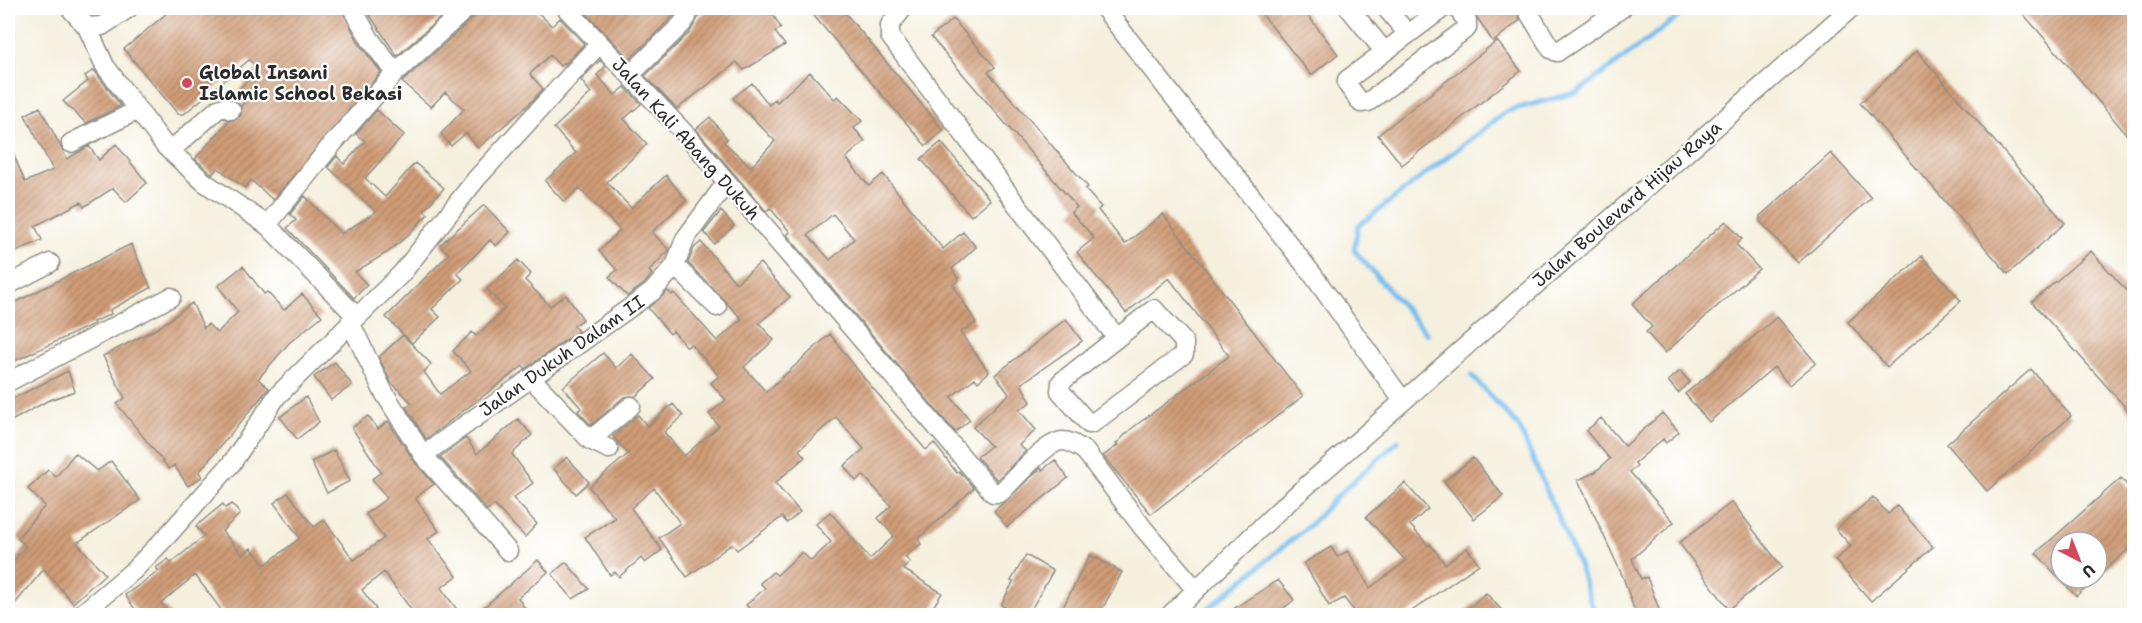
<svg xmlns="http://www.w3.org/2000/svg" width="2142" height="623" viewBox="0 0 2142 623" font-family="'Shantell Sans',sans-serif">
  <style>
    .grass { fill: url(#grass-tufts); stroke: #727748; stroke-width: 1.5 }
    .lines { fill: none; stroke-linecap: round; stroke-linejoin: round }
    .stream { stroke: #78beef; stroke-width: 5 }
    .building { fill: url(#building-hatch); fill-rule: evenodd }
    .minor-casing { stroke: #908e84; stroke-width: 21 }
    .minor { stroke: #fff; stroke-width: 18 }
    .poi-dot { fill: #d1495b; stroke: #fff; stroke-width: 2 }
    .labels { text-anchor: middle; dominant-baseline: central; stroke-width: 4.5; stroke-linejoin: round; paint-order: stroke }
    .poi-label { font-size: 18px; font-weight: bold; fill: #2b2b2b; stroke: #fff; text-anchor: start }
    .street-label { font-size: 18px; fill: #2b2b2b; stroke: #fff }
  </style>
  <defs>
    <pattern id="grass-tufts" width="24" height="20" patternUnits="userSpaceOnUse" patternTransform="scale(1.5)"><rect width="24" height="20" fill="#b8c365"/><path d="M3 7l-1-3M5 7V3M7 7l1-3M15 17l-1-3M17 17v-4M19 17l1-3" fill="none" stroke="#969f53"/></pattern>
    <pattern id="building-hatch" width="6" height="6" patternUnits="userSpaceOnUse" patternTransform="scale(1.5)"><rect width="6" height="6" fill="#d09c77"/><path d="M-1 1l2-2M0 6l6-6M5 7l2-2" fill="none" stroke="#a97f62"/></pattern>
  </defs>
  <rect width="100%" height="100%" fill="#fff"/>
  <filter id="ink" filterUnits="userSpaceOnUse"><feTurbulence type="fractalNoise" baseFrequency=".0167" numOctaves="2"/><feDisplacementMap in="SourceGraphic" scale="12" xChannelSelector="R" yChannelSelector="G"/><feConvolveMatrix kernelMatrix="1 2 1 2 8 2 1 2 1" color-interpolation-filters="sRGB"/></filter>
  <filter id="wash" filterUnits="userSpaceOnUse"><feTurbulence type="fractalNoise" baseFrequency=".008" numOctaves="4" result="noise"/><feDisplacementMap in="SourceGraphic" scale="24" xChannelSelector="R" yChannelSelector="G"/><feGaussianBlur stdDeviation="1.35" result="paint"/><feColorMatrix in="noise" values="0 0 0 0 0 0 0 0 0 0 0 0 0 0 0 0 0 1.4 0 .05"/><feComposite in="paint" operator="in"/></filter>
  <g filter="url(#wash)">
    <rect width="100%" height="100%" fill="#f5f0de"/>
    <path class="grass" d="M70,8H129L102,26Z"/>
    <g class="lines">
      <path class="stream" d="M1427,334L1354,250L1358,226L1507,111L1578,92L1690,8
        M1472,376L1519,427L1579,565L1595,616
        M1199,616L1312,523L1337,496L1398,441"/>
    </g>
    <g id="blocks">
      <path class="building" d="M173,8H341L360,45L381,72L273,200L251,180L245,188L218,168L212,174L195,159L229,121L237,119L241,115V106L245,101L236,93L258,68L249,60L184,114H178L124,49Z
        M365,8H451L397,56Z
        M478,8H533L552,26L560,18L584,44L565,64L564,62L560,66L550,55L530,74L543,89L527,106L478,148L466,133L451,146L441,134L464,109L445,92L431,107L402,82L475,16Z
        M581,8H669L675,14L630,59Z
        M711,8H724L729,14L737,8H769L781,28L775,32L785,45L744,70L737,62L677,109L645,76L690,32L698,18Z
        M824,8H841L943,130L926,146L814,16Z
        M1257,8H1302L1338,54L1311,75Z
        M1471,8H1515L1520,20L1493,42Z
        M2018,8H2134V143L2053,48Z
        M953,19L995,67L988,72L1088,187L1085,189L1101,207L1098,210L1125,244L1163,214L1303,396L1151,514L1103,456L1118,445L1116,444L1131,429L1229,356L1169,278L1126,313L1091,270L1077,252L1094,238L1071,212L1077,207L931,37Z
        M1497,41L1521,71L1402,165L1378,135Z
        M1917,51L2065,223L2008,274L1860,103Z
        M600,60L606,66L597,75L615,95L625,87L641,104L624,119L647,144L607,182L631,208L666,175L686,200L652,232L669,250L649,271L652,274L644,284L627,296L609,277L617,270L599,251L620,230L579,188L564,202L545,181L576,153L554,128L591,93L581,80Z
        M94,70L121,106L86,123L63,101L88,81L85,76Z
        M810,72L834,99L838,96L862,121L854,128L865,141L846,158L869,186L883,174L943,249L963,232L976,247L952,269L959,280L953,285L976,323L960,332L989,372L978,382L975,378L951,397L970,420L955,432L787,235L790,232L770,208L766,211L696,129L710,117L727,139L724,142L751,167L775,141L733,98L752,83L769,105L775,99L777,102ZM833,214L854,239L830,260L808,235Z
        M40,107L67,159L89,146L99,160L116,144L147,183L126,202L113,188L84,207L81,202L35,226L42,240L8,255V141L25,182L53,170L25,115Z
        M377,110L404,135L365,178L385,197L415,163L444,188L424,210L428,214L407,236L388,252L355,272L367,285L354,298L287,228L296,220L290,214L305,196L341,234L376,212L328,167L337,156L344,164L365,141L356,134Z
        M941,142L990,200L971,216L921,159Z
        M1831,153L1871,198L1798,263L1760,221V216Z
        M484,205L510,232L496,246L490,240L457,273L463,279L432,309L440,317L412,343L386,317L449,254L440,245Z
        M721,211L734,226L714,244L704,232Z
        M1726,221L1742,239L1736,244L1759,269L1665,353L1646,332L1652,327L1632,304Z
        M701,242L736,283L760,263L790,297L759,323L774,340L744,367L766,392L830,334L864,378L926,450L934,443L957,473L959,471L974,488L918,539L921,544L905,557L910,562L903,569L942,593L928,615H755L746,605L765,588L760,583L773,572L777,575L802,552L811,561L831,542L816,524L830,512L870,559L894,536L878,518L891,506L863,475L856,481L844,466L864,449L836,417L799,450L805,457L775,483L800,512L787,523L782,517L737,550L732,544L687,577L659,538L680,523L654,488L631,508L662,550L645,563L641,558L619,577L615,572L610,575L585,537L615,518L589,487L628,454L613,436L638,415L647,426L673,404L683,416L664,432L684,456L719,426L709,414L726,400L711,383L719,376L691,344L687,347L673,331L670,334L648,308L668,291L672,295L674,293L717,341L742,319L688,263L694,248Z
        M131,244L151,288L110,310L111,314L93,322L94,324L8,364V306Z
        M2091,251L2134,299V417L2032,302Z
        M1922,256L1961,301L1887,367L1848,322Z
        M518,260L531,274L525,280L550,306L566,295L583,319L574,326L578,331L525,369L523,366L426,439L406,407L412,403L391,382L379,357L403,335L431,364L424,372L440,394L471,371L453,351L472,332L476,336L505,309L487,289Z
        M243,266L264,294L267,292L284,310L302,294L322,316L289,343L258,379L269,388L199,472L202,477L188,486L174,465L169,469L117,404L125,398L103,356L158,328L192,303L204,328L208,324L217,333L238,312L218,286Z
        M1777,317L1816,363L1789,385L1774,367L1709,422L1685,394Z
        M1066,319L1082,341L1021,384L1031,402L1019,410L1036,430L1019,445L1026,451L997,480L977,457L991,446L973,427L1009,394L995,375Z
        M603,353L616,368L632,354L655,379L636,396L624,397L591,425L578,411L581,408L563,387Z
        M335,362L352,385L331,400L314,377Z
        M2031,369L2071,416L1987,491L1947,444Z
        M68,371L75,391L47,401L8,423V401Z
        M1680,371L1690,382L1678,393L1668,381Z
        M306,397L319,422L297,439L280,417Z
        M1662,413L1679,432L1666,443L1663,439L1635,463L1637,466L1630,472L1674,522L1632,559L1641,579L1647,577L1661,615H1636L1623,577L1578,480L1595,472L1610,459L1586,431L1601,418L1625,446Z
        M368,416L378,429L388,421L414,461L434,484L415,498L439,531L428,539L457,576L441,588L461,615H415L384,572L362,590L376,609L367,615H225L195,575L161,603L171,615H139L125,595L159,571L156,568L168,559L171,563L204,536L196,526L223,504L225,508L232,504L240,514L222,531L243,555L251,548L265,565L300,538L274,503L288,493L314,527L324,520L354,560L384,538L366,514L387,498L372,479L381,472L352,428Z
        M518,419L532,435L512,454L533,483L513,498L537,524L525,537L494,505L487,510L440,457L466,438L477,454Z
        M334,450L350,481L327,493L311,462Z
        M75,453L97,471L111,461L140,500L77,543L105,574L73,603L44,569L8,612V568L26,546L17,538L45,506L28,489L48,470L56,477Z
        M567,457L589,482L576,494L554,469Z
        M1473,458L1503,496L1474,519L1444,481Z
        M1055,460L1068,478L1007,527L994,511L1041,468L1042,470Z
        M2121,478L2134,494V544L2097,577V542H2061V578H2097L2076,596L2036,553Z
        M1405,483L1428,509L1410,525L1428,545L1430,544L1445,564L1467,548L1479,564L1406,615H1357L1344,598L1329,606L1304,563L1331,547L1337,557L1348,551L1370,588L1406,561L1366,517Z
        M1873,497L1888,514L1897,506L1933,547L1871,601L1835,560L1851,546L1836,529Z
        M1732,502L1782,567L1729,609L1679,543Z
        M1026,555L1053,571L1028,615H1000L1006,608L1001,605L1013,582L1011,581Z
        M1090,555L1122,572L1099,615H1059Z
        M538,560L548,572L518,598L529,615H475Z
        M566,562L589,589L573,599L552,574Z
        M1278,580L1294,600L1275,615H1224Z
        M1486,593L1506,615H1461Z"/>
    </g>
  </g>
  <g filter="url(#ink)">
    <use href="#blocks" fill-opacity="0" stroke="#908e84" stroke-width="1.5"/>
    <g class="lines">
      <g class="minor-casing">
        <path id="minor" d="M70,8L87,27L102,26L129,8
          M352,8L370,39L395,73
          M566,8L691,140L993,493H1000C1013,481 1046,441 1063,441C1071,441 1078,447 1085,451L1143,528L1196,590
          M903,8L890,25V36L1116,337
          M1104,8L1313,275L1403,401
          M1349,8L1384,51
          M1386,8L1407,33
          M1443,8L1347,80V84L1361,103L1368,102L1467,28V21L1457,8
          M1526,8L1551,49L1557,52L1622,8
          M87,27L105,66L165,146L204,182L267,225L356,316
          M631,74L682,24L687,17L686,8
          M71,143L138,110
          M170,151L218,109L224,107L231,110
          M267,225L329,148L395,73L467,8
          M675,266L717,307
          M8,285L50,263
          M1154,309L1184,342V354L1093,423L1089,424L1060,391L1061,382Z
          M350,322L383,391L423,455L508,551
          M531,378L590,440L609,449
          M8,382L171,297
          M590,440L631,406
          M423,455L652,292L675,266L685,239L726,183
          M79,616L134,570L167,536L231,464L277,396L402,273L477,178L599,44
          M1169,616L1278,511L1851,8"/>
      </g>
      <use href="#minor" class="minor"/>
    </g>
  </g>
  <circle class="poi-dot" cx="187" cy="83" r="6"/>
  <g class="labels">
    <g class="poi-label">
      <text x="199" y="73">Global Insani<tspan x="199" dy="21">Islamic School Bekasi</tspan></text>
    </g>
    <g class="street-label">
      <text transform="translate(686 139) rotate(48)">Jalan Kali Abang Dukuh</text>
      <text transform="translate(1627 204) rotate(-41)">Jalan Boulevard Hijau Raya</text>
      <text transform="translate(562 356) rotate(-35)">Jalan Dukuh Dalam II</text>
    </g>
  </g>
  <rect width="2142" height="623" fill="none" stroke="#fff" stroke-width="30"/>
  <g transform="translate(2079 560) rotate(138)"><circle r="28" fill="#ffffff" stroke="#aaaaaa" stroke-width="1.5"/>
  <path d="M0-4.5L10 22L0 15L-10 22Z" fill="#d1495b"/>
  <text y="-9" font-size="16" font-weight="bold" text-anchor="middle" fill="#2b2b2b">U</text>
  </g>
</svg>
